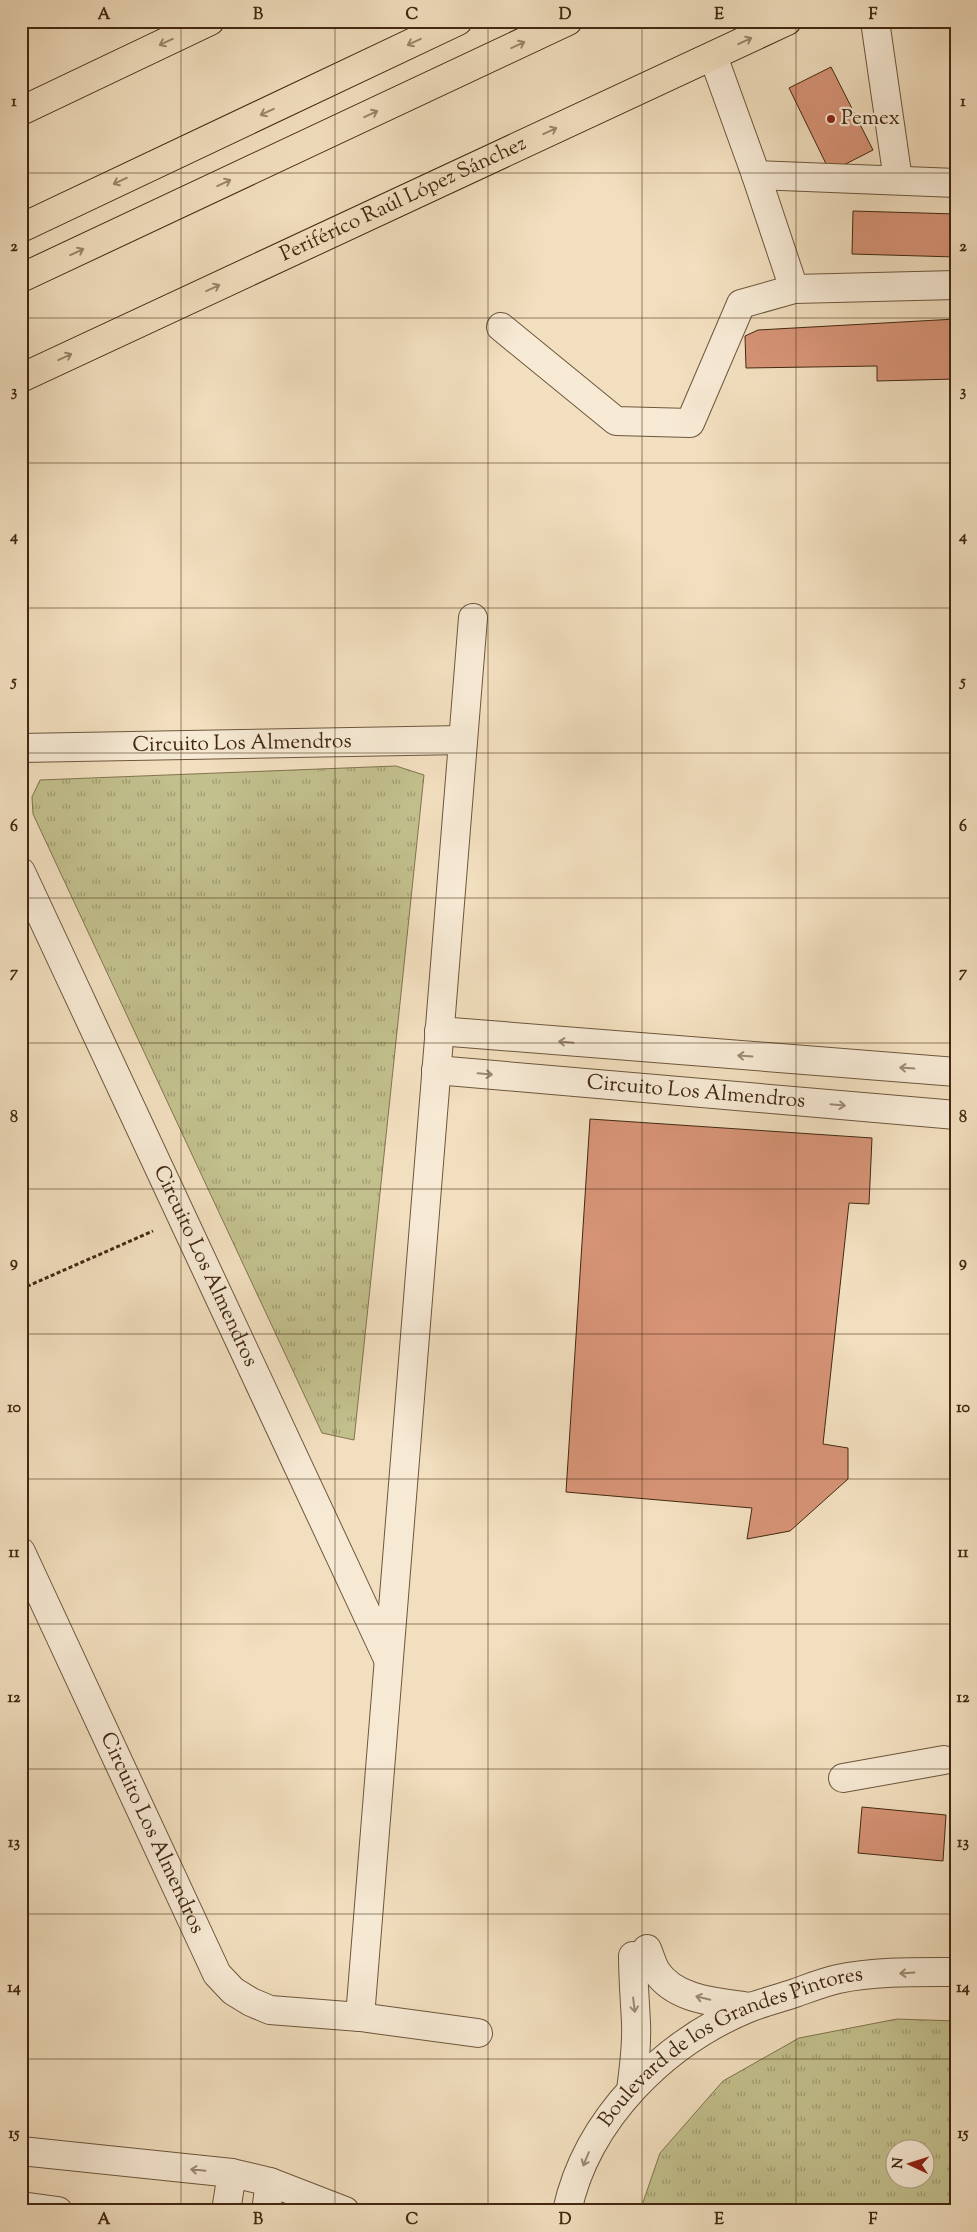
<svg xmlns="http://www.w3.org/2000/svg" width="977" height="2232" viewBox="0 0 977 2232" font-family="'Sorts Mill Goudy',serif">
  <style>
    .park { fill: url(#park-tufts); stroke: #82744f; fill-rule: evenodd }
    .building { fill: #d79477; stroke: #422811 }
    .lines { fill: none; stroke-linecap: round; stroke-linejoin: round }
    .minor-casing { stroke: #6e563c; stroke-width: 30 }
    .major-casing { stroke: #422811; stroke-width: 30 }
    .highway-casing { stroke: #422811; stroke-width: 30 }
    .path { stroke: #422811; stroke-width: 3; stroke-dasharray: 4 2.5; stroke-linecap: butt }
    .minor { stroke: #f7ead5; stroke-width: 28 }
    .major { stroke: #f2dfbf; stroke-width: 28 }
    .highway { stroke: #f2dfbf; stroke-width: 28 }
    .oneway { stroke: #9a8468 }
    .oneway2 { stroke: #9c8973 }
    .grid { fill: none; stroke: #422811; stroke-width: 1; stroke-opacity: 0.55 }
    .poi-dot { fill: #8f2418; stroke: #f7ead5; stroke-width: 2 }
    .labels { text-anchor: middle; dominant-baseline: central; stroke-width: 4.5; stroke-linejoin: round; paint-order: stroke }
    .poi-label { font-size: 21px; fill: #422811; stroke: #f7ead5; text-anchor: start }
    .street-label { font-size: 21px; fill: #422811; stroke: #f7ead5 }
    .neatline { fill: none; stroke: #422811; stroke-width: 2 }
    .grid-label { font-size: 16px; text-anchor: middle; font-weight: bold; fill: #422811 }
  </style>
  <defs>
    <pattern id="park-tufts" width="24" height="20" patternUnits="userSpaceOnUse" patternTransform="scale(1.25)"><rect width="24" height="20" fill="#c2c08d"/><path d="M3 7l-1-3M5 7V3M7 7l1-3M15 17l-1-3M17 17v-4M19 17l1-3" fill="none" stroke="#9f9c72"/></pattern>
  </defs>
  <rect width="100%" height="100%" fill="#f2dfbf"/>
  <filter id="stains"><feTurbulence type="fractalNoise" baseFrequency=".004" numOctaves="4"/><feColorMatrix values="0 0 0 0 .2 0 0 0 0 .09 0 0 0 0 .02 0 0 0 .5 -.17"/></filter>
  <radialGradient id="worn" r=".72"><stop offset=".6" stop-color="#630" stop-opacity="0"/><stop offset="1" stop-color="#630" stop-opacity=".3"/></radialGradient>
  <path class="park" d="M396,766L424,775L354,1440L322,1433L33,814L32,797L40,780Z
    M897,2019L956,2021V2211H640L660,2153L723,2081L799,2038ZM894,2150H924V2180H894Z"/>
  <path class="building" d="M831,67L873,150L830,172L789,88Z
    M853,211L956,214V257L852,254Z
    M956,319V379L877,381V366L746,368L745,336L758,330Z
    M590,1119L872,1138L869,1204L849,1203L823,1444L848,1448V1479L790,1531L747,1539L752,1508L566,1492Z
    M862,1807L946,1815L943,1861L858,1853Z"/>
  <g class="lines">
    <g class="minor-casing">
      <g id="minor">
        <path d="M875,21L898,180"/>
        <path d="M713,56L756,175L794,289L956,285"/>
        <path d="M756,175L956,183"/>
        <path d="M501,327L616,421L690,423L741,304L794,289"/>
        <path id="s1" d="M21,748L463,740"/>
        <path id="s2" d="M21,872L388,1659"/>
        <path d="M439,1031L956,1072"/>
        <path id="s3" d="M436,1070L956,1115"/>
        <path id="s4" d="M21,1552L217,1974L233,1991L251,2002L270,2010L360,2017L478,2033"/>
        <path d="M843,1778L944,1760"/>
        <path d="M647,1949C650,1956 652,1964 656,1971C676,2001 718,2002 751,2007"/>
        <path d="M360,2017L473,618"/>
        <path d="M631,2090C634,2068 637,2046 636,2023C635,2001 633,1979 633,1956"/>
        <path d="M21,2151L232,2173L270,2182L345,2211"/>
        <path d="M21,2206L58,2211"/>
        <path d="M226,2211L232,2173"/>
        <path d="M266,2211L270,2182"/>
        <path id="s5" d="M567,2211C587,2118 665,2042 751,2007C765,2002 780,1998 795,1993C809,1988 824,1982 838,1979C874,1971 919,1972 956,1972"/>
      </g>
    </g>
    <g class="major-casing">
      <g id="major">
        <path d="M21,111L210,21"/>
        <path id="s6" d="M21,378L787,21"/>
      </g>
    </g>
    <g class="highway-casing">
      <path id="highway" d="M21,228L458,21
        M21,278L568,21"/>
    </g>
    <path class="path" d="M21,1289L153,1231"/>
    <use href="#minor" class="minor"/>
    <use href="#major" class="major"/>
    <use href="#highway" class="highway"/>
  </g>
  <defs><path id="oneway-shaft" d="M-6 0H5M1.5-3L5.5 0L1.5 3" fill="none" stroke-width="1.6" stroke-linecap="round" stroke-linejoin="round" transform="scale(1.25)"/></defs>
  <g class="oneway">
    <use href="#oneway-shaft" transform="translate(745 41) rotate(-25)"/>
    <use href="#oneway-shaft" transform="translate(166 42) rotate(155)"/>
    <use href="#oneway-shaft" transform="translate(414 42) rotate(155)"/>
    <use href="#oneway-shaft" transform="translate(518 45) rotate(-25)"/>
    <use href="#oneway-shaft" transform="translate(267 112) rotate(155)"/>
    <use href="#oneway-shaft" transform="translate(371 114) rotate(-25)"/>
    <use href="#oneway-shaft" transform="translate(550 131) rotate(-25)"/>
    <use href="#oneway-shaft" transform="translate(120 181) rotate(155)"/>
    <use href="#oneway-shaft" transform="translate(224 183) rotate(-25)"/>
    <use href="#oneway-shaft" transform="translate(77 252) rotate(-25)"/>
    <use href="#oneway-shaft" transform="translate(213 288) rotate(-25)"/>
    <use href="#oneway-shaft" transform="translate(65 357) rotate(-25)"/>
  </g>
  <g class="oneway2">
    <use href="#oneway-shaft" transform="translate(566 1042) rotate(-175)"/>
    <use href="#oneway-shaft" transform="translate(745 1056) rotate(-176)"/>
    <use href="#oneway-shaft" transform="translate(907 1068) rotate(-176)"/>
    <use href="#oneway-shaft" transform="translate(485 1074) rotate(5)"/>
    <use href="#oneway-shaft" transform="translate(838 1105) rotate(5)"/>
    <use href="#oneway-shaft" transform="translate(907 1973) rotate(176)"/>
    <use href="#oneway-shaft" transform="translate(703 1998) rotate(-167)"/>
    <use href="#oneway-shaft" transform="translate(634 2005) rotate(83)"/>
    <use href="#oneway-shaft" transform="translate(586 2159) rotate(113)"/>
    <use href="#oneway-shaft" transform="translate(198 2170) rotate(-174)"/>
  </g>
  <path class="grid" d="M181,21V2211M335,21V2211M488,21V2211M642,21V2211M796,21V2211M21,173H956M21,318H956M21,463H956M21,608H956M21,753H956M21,898H956M21,1043H956M21,1189H956M21,1334H956M21,1479H956M21,1624H956M21,1769H956M21,1914H956M21,2059H956"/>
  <circle class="poi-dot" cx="831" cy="119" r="5"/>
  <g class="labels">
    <g class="poi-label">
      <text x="841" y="119">Pemex</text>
    </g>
    <g class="street-label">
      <text stroke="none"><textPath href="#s6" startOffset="422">Periférico Raúl López Sánchez</textPath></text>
      <text stroke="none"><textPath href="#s1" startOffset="221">Circuito Los Almendros</textPath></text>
      <text stroke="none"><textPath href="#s3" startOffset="261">Circuito Los Almendros</textPath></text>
      <text stroke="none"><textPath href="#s2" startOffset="435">Circuito Los Almendros</textPath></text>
      <text stroke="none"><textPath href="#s4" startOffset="310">Circuito Los Almendros</textPath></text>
      <text stroke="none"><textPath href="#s5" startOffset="248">Boulevard de los Grandes Pintores</textPath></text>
    </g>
  </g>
  <rect width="977" height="2232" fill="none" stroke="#f2dfbf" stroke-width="55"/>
  <g transform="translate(910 2164) rotate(274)"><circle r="24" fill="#f7ead5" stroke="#af9c87"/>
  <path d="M0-4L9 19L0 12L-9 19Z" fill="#8f2418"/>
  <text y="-8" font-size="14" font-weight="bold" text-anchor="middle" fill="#422811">N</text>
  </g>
  <rect x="28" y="28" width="922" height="2176" class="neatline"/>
  <g class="grid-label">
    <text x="104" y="19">A</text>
    <text x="258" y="19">B</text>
    <text x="412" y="19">C</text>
    <text x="565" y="19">D</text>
    <text x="719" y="19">E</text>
    <text x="873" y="19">F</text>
    <text x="14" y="106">1</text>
    <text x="963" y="106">1</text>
    <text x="14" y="251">2</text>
    <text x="963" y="251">2</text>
    <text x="14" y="396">3</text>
    <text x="963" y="396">3</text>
    <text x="14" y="541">4</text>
    <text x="963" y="541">4</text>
    <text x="14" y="686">5</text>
    <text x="963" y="686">5</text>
    <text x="14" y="831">6</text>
    <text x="963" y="831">6</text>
    <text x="14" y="977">7</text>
    <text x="963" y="977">7</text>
    <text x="14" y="1122">8</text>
    <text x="963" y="1122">8</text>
    <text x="14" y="1267">9</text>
    <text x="963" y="1267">9</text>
    <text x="14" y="1412">10</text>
    <text x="963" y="1412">10</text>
    <text x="14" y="1557">11</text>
    <text x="963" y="1557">11</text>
    <text x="14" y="1702">12</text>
    <text x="963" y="1702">12</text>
    <text x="14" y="1847">13</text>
    <text x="963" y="1847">13</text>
    <text x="14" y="1992">14</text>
    <text x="963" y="1992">14</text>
    <text x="14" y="2138">15</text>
    <text x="963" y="2138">15</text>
    <text x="104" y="2224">A</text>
    <text x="258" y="2224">B</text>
    <text x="412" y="2224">C</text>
    <text x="565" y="2224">D</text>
    <text x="719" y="2224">E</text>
    <text x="873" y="2224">F</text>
  </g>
  <rect width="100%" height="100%" filter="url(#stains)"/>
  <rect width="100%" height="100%" fill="url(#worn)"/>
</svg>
